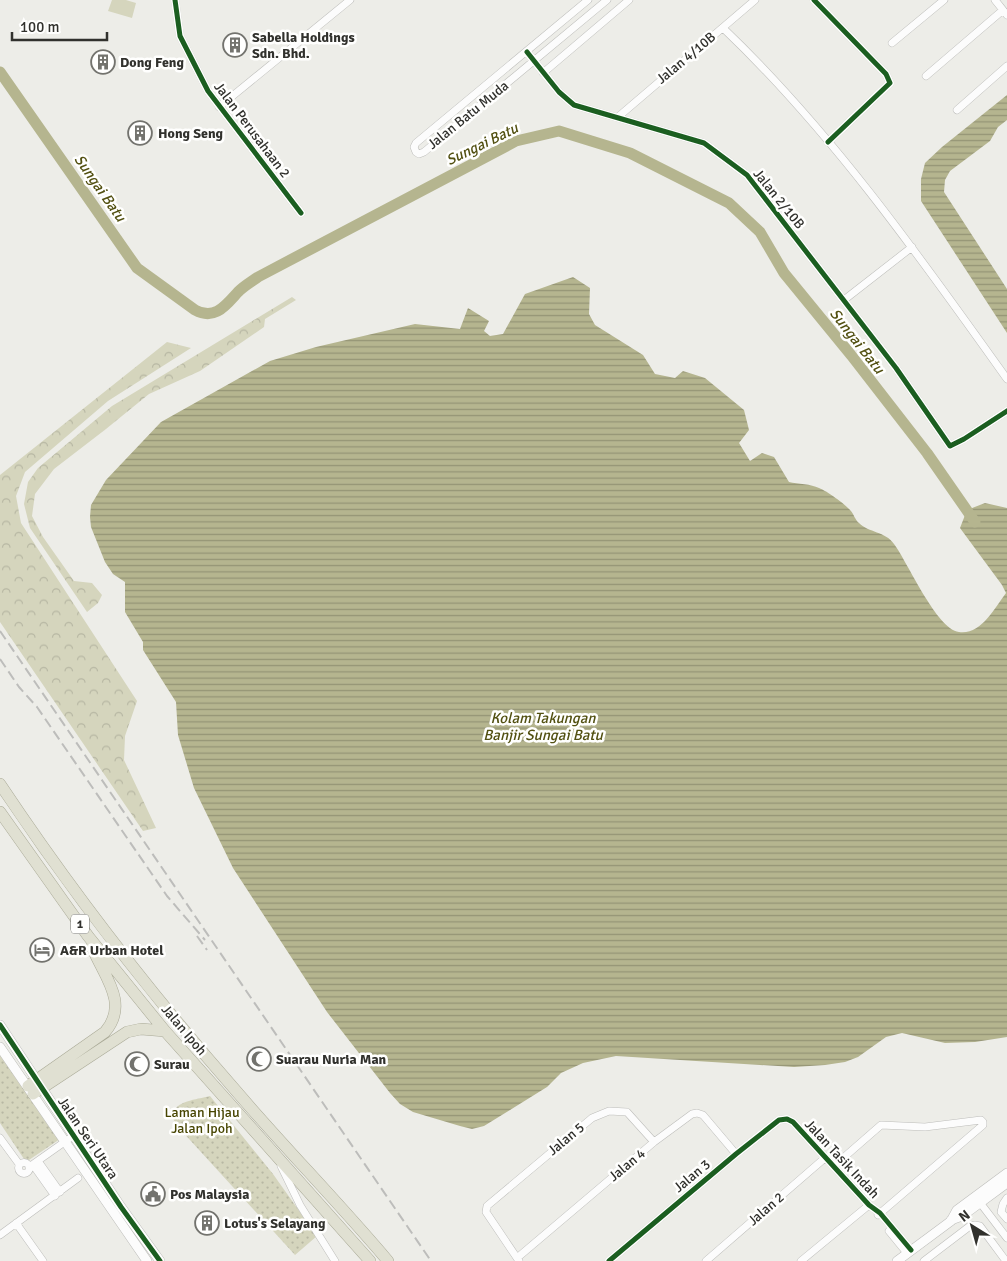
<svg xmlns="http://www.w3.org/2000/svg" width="1007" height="1261" viewBox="0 0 1007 1261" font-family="Signika,sans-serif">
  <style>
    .grass { fill: #d5d5bd }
    .forest { fill: url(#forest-crowns) }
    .park { fill: url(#park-dots) }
    .water { fill: url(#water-rules) }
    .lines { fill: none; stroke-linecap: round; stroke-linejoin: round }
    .river { stroke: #b5b58f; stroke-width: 11 }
    .minor-casing { stroke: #bdbdba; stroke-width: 8 }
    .tertiary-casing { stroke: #bdbdba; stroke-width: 10 }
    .trunk-casing { stroke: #a9a996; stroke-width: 12 }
    .minor { stroke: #fcfcfc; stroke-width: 7 }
    .tertiary { stroke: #fcfcfc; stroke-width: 9 }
    .trunk { stroke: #e0e0d2; stroke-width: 11 }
    .rail { stroke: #bdbdbb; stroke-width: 2; stroke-dasharray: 10 5; stroke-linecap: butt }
    .cycleway-casing { stroke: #fffffe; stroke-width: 8 }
    .cycleway { stroke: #1b5e20; stroke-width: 5 }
    .labels { text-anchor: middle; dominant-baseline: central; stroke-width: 5; stroke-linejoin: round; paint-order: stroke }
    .shield { fill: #fffffe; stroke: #6f6f6c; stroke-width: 1 }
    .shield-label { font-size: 12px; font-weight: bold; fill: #31312d }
    .poi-label { font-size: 14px; font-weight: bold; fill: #31312d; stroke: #fffffe; text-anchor: start }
    .street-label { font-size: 14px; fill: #31312d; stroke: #fffffe }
    .park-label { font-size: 14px; fill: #474501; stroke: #fffffe }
    .water-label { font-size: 15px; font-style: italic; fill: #525011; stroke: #fffffe }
  </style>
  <defs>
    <pattern id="forest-crowns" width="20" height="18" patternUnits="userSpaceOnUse" patternTransform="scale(1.25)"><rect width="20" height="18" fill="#d5d5bd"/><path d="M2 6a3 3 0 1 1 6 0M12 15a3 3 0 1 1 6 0" fill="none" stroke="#b7b7a3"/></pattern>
    <pattern id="park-dots" width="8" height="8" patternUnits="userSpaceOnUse" patternTransform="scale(1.25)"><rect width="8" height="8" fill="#d5d5bd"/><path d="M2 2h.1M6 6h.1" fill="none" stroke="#b7b7a3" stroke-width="1.8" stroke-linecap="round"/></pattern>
    <pattern id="water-rules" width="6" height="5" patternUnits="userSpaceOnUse" patternTransform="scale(1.25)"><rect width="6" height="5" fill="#b5b58f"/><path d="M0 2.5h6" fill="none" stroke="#949475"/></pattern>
  </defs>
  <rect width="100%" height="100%" fill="#edede8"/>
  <path class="grass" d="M112,0H126L136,3L132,18L108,11Z"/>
  <path class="forest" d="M292,297L296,300L265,319L264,327L200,371L149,394L106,429L54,469L35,494L32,516L43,537L74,581L92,583L102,595L98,603L87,612L30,528L24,504L28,482L38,468L112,406Z
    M167,342L191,348L108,401L25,472L16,496L21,523L137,701L125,736L124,760L156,828L143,831L0,622V475Z"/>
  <path class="park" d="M0,1052L60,1139L26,1162L0,1123Z
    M210,1096L273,1174L317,1236L295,1255L179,1128L171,1116C176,1100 196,1100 210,1096Z"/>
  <path class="water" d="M1007,95V120L998,127L990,141L950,171L945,180L944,192L1007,289V333L921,201V179L925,163L942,147Z
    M573,277L590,288L589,314L595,325L643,355L655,374L675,378L683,371L705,378L744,410L749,430L739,443L750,461L762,453L774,457L789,482C798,484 811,484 819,488C827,491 845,504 850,510C854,514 855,520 859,523C869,533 885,531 894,544C907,561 937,630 959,632C981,635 994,609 1006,593L1002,585L960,528L967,510L985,503L1007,508V1037L975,1042L945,1043L902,1033L886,1037L858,1057L845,1062L825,1065L794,1067L616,1056L583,1063L561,1073L547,1087L484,1126L472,1129L460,1126L413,1112L400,1104L390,1093L327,1012L233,868L194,788L178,735L176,702L143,650V642L125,612V582L113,574L105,562L91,527L90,517L91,505L106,480L161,422L270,361L316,347L415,324L460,329L468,308L489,321L484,331L490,336L503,334L525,294Z"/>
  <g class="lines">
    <path class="river" d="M0,72L137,268L195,310C215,321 226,305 238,292C244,286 251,282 258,277L516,141L559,131L630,153L729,203L760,232L784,273L851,355L927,453L975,522"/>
    <g class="minor-casing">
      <path id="minor" d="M175,0L180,36L208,91L301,213
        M588,0L416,143L414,147L416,152L419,154L424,152L607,0
        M814,0L886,74L890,83L828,142
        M995,0L1007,15
        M723,28C831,131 920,257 1007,379
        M892,43L944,0
        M527,52L559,92L574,105L704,143L747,175L896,368L950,446L964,439L1007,411
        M543,73L629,0
        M926,76L1003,10
        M219,107L350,0
        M957,110L1007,66
        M618,117L755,0
        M844,300L912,247
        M0,1138L19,1164
        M38,1161L60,1192
        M18.5 1168a5.5 5.5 0 1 1 11 0a5.5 5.5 0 1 1-11 0Z
        M33,1165L55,1196
        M281,1166L300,1205L335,1261
        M834,1166L881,1125L925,1127L981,1120L983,1122V1125L878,1215
        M29,1167L73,1136
        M1007,1198L1003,1204L1001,1212L1007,1219
        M978,1200L1007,1238
        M16,1223L43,1261
        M889,1231L907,1253
        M0,1235L78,1178
        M517,1258L654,1142L692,1114L697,1113L703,1115L736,1154
        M519,1261L486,1212L487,1206L592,1118L609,1111L627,1112L654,1142
        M609,1261L736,1154L779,1120L787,1119L793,1122L869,1205L880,1213L911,1250
        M706,1261L826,1157
        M801,1261L869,1205
        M924,1261L970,1226L975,1225L980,1226L1006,1261"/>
    </g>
    <g class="tertiary-casing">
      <path id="tertiary" d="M0,1025L121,1207L160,1261
        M0,1047L147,1261
        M951,1220L962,1216L1007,1183
        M897,1261L951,1221L957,1210L1007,1173"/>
    </g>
    <g class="trunk-casing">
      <path id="trunk" d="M0,784C72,892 151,994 237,1092C286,1149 339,1203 388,1261
        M0,812L88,936L165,1031L370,1261
        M28,1086L105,1032C130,1003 103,975 92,947
        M33,1094L127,1032L141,1029L165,1031"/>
    </g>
    <use href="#minor" class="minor"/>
    <use href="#tertiary" class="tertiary"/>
    <use href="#trunk" class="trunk"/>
    <path class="rail" d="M0,631L431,1261
      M0,659L19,687L37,707L167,896L205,940
      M197,936L207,950"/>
    <g class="cycleway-casing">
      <path id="cycleway" d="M175,0L180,36L208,91L301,213
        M814,0L886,74L890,83L828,142
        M527,52L559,92L574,105L704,143L747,175L896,368L950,446L964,439L1007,411
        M0,1025L121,1207L160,1261
        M609,1261L736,1154L779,1120L787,1119L793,1122L869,1205L880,1213L911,1250"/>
    </g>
    <use href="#cycleway" class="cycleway"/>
  </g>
  <defs>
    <g id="building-ring" transform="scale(1.25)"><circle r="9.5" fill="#fffffe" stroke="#73736e" stroke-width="1.5"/><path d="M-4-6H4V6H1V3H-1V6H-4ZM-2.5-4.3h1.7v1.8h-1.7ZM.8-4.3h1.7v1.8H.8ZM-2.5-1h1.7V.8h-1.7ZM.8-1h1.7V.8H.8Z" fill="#73736e"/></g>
    <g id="hotel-ring" transform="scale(1.25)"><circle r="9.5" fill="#fffffe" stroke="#73736e" stroke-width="1.5"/><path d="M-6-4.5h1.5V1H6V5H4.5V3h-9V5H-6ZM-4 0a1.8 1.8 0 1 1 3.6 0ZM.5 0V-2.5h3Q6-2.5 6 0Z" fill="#73736e"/></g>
    <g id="mosque-ring" transform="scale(1.25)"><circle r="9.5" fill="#fffffe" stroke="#73736e" stroke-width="1.5"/><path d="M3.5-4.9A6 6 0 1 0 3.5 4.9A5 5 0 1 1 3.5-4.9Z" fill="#73736e"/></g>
    <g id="civic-ring" transform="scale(1.25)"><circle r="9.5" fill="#fffffe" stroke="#73736e" stroke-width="1.5"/><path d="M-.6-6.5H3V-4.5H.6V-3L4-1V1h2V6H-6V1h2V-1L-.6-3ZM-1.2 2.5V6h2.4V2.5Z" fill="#73736e"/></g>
  </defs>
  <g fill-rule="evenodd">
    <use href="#building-ring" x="235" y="45"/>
    <use href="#building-ring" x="103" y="62"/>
    <use href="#building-ring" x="140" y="133"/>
    <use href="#hotel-ring" x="42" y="950"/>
    <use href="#mosque-ring" x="259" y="1059"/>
    <use href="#mosque-ring" x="137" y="1064"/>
    <use href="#civic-ring" x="153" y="1194"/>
    <use href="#building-ring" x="207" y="1223"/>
  </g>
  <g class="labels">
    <rect class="shield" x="71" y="914.5" width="18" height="19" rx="4"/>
    <g class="shield-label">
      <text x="80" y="924">1</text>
    </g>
    <g class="poi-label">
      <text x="252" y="37">Sabella Holdings<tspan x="252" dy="16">Sdn. Bhd.</tspan></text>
      <text x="120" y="62">Dong Feng</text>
      <text x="158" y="133">Hong Seng</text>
      <text x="60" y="950">A&amp;R Urban Hotel</text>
      <text x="276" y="1059">Suarau Nuria Man</text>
      <text x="154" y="1064">Surau</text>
      <text x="170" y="1194">Pos Malaysia</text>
      <text x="224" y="1223">Lotus's Selayang</text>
    </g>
    <g class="street-label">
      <text transform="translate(686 58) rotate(-40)">Jalan 4/10B</text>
      <text transform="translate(468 115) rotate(-39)">Jalan Batu Muda</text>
      <text transform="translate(252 130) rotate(53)">Jalan Perusahaan 2</text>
      <text transform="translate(779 199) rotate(51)">Jalan 2/10B</text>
      <text transform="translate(184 1030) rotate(50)">Jalan Ipoh</text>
      <text transform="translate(88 1138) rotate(56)">Jalan Seri Utara</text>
      <text transform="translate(566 1139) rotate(-40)">Jalan 5</text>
      <text transform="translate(842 1159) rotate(47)">Jalan Tasik Indah</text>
      <text transform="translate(627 1165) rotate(-40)">Jalan 4</text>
      <text transform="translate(692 1176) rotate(-40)">Jalan 3</text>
      <text transform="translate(766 1209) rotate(-41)">Jalan 2</text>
    </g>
    <g class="park-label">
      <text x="202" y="1112">Laman Hijau<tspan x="202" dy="16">Jalan Ipoh</tspan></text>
    </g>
    <g class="water-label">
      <text transform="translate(482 144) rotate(-26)">Sungai Batu</text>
      <text transform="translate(100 188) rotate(55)">Sungai Batu</text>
      <text transform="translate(857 341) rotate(52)">Sungai Batu</text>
      <text x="543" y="718">Kolam Takungan<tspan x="543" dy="17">Banjir Sungai Batu</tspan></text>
    </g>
  </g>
  <g transform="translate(972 1226) rotate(323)" stroke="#fffffe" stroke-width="4" paint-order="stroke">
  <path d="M0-4L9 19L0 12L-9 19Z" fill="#31312d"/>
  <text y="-8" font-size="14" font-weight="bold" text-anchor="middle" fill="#31312d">N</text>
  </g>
  <path d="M12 32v8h95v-8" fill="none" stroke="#31312d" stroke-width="2.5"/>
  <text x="20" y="32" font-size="15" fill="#31312d" stroke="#fffffe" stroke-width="4" paint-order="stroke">100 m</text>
</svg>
